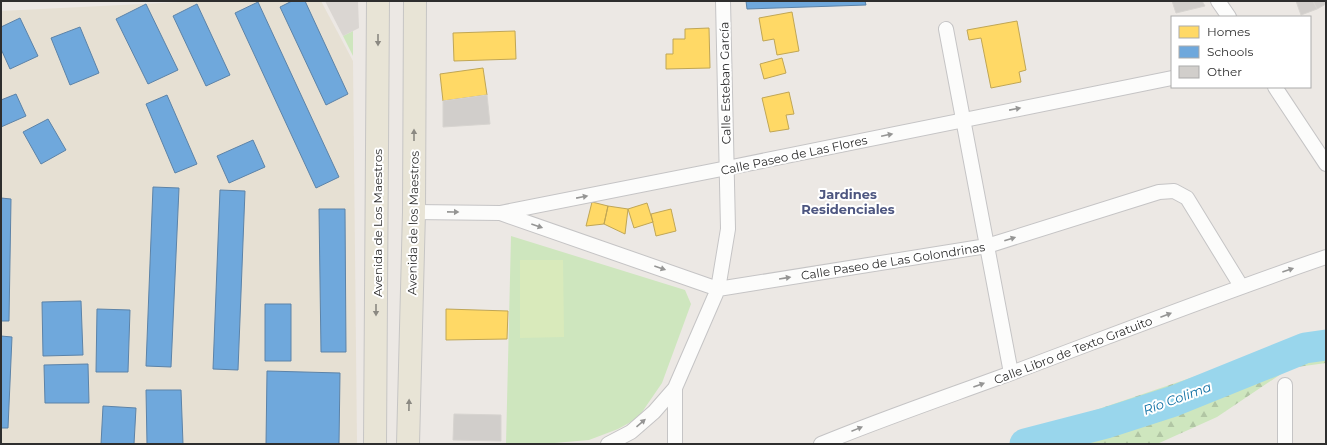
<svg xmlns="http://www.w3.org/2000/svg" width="1327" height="445" viewBox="0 0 1327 445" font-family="Montserrat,sans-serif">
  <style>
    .education { fill: #e6e0d3 }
    .forest { fill: url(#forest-firs) }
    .garden { fill: #cee6be }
    .pitch { fill: #d9eabb }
    .plaza { fill: #dad6d2 }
    .homes { fill: #ffd966; stroke: #c0a655 }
    .schools { fill: #6fa8dc; stroke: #5c83a8 }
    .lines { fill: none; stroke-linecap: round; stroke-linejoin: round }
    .river { stroke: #99d6ec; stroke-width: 31 }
    .building { fill: #d1cecb; stroke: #d7d4d0 }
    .minor-casing { stroke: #c5c4c5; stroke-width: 16 }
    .primary-casing { stroke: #c6c5c4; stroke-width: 24 }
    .minor { stroke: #fcfcfb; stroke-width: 14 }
    .primary { stroke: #e8e4d6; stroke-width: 22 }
    .oneway { fill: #8b8982 }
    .oneway2 { fill: #959594 }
    .labels { text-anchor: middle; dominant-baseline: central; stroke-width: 4; stroke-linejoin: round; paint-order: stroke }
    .street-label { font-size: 12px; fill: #2e2e2e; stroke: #fff }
    .neighbourhood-label { font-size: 13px; font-weight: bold; fill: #4d5680; stroke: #fff }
    .water-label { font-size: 13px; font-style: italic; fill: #0d6fa3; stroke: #fff }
  </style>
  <defs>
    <pattern id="forest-firs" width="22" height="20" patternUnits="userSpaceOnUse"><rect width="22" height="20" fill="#cee6be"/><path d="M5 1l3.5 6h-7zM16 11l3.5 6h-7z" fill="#b1c6a4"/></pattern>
  </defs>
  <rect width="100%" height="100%" fill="#ece8e4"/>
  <path class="education" d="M201,1H321L353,61L357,444H1V11Z"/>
  <path class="forest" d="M1326,332V363L1290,368L1217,417L1157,444H1014L1010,439Z"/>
  <path class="garden" d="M353,31V56L343,36Z
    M511,236L685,290L691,304L662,383L638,418L618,429L589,440L543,444H506Z"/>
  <path class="pitch" d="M520,260H563L564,337L520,338Z"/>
  <path class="plaza" d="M325,1H358L359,28L343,36Z"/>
  <path class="homes" d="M792,12L799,51L777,55L774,39L763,41L759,18Z
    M1017,21L1026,70L1019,72L1021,82L991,88L981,38L969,40L967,30Z
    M709,28L710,68L666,69V54H673V39H685V29Z
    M515,31L516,59L454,61L453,33Z
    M782,58L786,73L764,79L760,64Z
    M483,68L487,95L443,101L440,74Z
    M789,92L794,114L786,115L789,129L770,132L762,98Z
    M592,202L608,206L604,224L586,226Z
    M647,203L653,222L634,228L628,209Z
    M608,206L628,209L625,234L604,224Z
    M671,209L676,231L656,236L651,214Z
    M446,309L508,311L507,339L446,340Z"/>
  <path class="schools" d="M292,1H305L348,94L326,105L280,7Z
    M746,1H865L866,5L747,9Z
    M258,2L339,177L316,188L235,13Z
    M146,4L178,70L148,84L116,19Z
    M197,4L230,75L206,86L173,16Z
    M20,18L38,56L10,69L1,49V27Z
    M80,27L99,73L70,85L51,38Z
    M16,94L26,116L1,127V100Z
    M167,95L197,164L175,173L146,104Z
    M48,119L66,150L41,164L23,132Z
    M253,140L265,167L229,183L217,156Z
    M153,187L179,188L171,367L146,366Z
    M220,190L245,191L238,370L213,369Z
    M1,198L11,199L9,321H1Z
    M319,209H345L346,352H321Z
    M81,301L83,355L43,356L42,302Z
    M265,304H291V361H265Z
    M97,309L130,310L128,372H96Z
    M1,336L12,337L8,428H1Z
    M88,364L89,403H45L44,365Z
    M267,371L340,373L339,444H266Z
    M146,390H181L183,444H147Z
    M103,406L136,408L134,444H101Z"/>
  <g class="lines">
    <path class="river" d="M1025,444L1106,423L1174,401L1305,348L1326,345"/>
  </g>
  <path class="building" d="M1172,1H1202L1205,6L1176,13Z
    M1296,1H1313L1317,9L1301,15Z
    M1313,1H1326V4L1317,9Z
    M487,95L490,124L443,127V101Z
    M454,414L501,415V441L453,440Z"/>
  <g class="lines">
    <g class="minor-casing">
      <path id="minor" d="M1218,1L1229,17
        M946,29L1011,373
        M1275,87L1326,164
        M414,212L500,213L727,168L1172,78
        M500,213L718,289L987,246L1159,192L1174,191L1187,198L1241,286
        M1285,385V444
        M608,444L631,432L654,412L675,388
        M675,444V388L718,289L728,229L723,1
        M821,444C884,418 949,396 1014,372C1118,333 1221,293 1326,257"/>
    </g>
    <g class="primary-casing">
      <path id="primary" d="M375,444L378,1
        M408,444L414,212L415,1"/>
    </g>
    <use href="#minor" class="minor"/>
    <use href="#primary" class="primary"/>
  </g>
  <defs><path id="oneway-solid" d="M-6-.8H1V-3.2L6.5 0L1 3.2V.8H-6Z"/></defs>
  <g class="oneway">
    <use href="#oneway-solid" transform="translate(378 40) rotate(90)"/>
    <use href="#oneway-solid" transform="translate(414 135) rotate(-90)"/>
    <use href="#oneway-solid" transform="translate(376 310) rotate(90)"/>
    <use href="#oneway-solid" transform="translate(409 405) rotate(-89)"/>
  </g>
  <g class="oneway2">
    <use href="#oneway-solid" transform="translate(1015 109) rotate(-11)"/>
    <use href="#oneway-solid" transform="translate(887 135) rotate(-12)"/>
    <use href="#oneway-solid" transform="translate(582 197) rotate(-11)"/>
    <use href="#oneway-solid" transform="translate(453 212) rotate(1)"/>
    <use href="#oneway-solid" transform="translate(537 226) rotate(19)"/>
    <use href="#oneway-solid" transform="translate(1010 239) rotate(-18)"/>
    <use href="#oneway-solid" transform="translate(660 268) rotate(19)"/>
    <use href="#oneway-solid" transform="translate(1288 270) rotate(-19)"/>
    <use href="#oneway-solid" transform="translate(785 278) rotate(-9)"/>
    <use href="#oneway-solid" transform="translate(1166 315) rotate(-21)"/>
    <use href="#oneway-solid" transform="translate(979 385) rotate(-20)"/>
    <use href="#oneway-solid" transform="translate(641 423) rotate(-41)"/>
    <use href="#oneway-solid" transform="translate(857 429) rotate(-22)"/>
  </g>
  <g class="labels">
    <g class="street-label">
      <text transform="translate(725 83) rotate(-91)">Calle Esteban García</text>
      <text transform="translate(794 155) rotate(-12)">Calle Paseo de Las Flores</text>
      <text transform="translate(377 223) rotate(-90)">Avenida de Los Maestros</text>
      <text transform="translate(413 223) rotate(-89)">Avenida de los Maestros</text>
      <text transform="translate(893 261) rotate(-9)">Calle Paseo de Las Golondrinas</text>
      <text transform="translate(1073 350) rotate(-21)">Calle Libro de Texto Gratuito</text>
    </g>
    <g class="neighbourhood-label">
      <text x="848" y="194">Jardines<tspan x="848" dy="15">Residenciales</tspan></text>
    </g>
    <g class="water-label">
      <text transform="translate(1177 398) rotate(-20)">Río Colima</text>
    </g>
  </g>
  <rect width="1327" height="445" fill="none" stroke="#2e2e2e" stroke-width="4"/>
  <rect x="1171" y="16" width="140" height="72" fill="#ffffff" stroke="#ababab"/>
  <rect x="1179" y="26" width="20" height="12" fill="#ffd966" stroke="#ababab"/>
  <text x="1207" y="36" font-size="12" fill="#2e2e2e">Homes</text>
  <rect x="1179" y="46" width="20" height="12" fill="#6fa8dc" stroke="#ababab"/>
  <text x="1207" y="56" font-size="12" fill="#2e2e2e">Schools</text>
  <rect x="1179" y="66" width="20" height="12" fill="#d1cecb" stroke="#ababab"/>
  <text x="1207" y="76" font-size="12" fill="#2e2e2e">Other</text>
</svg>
